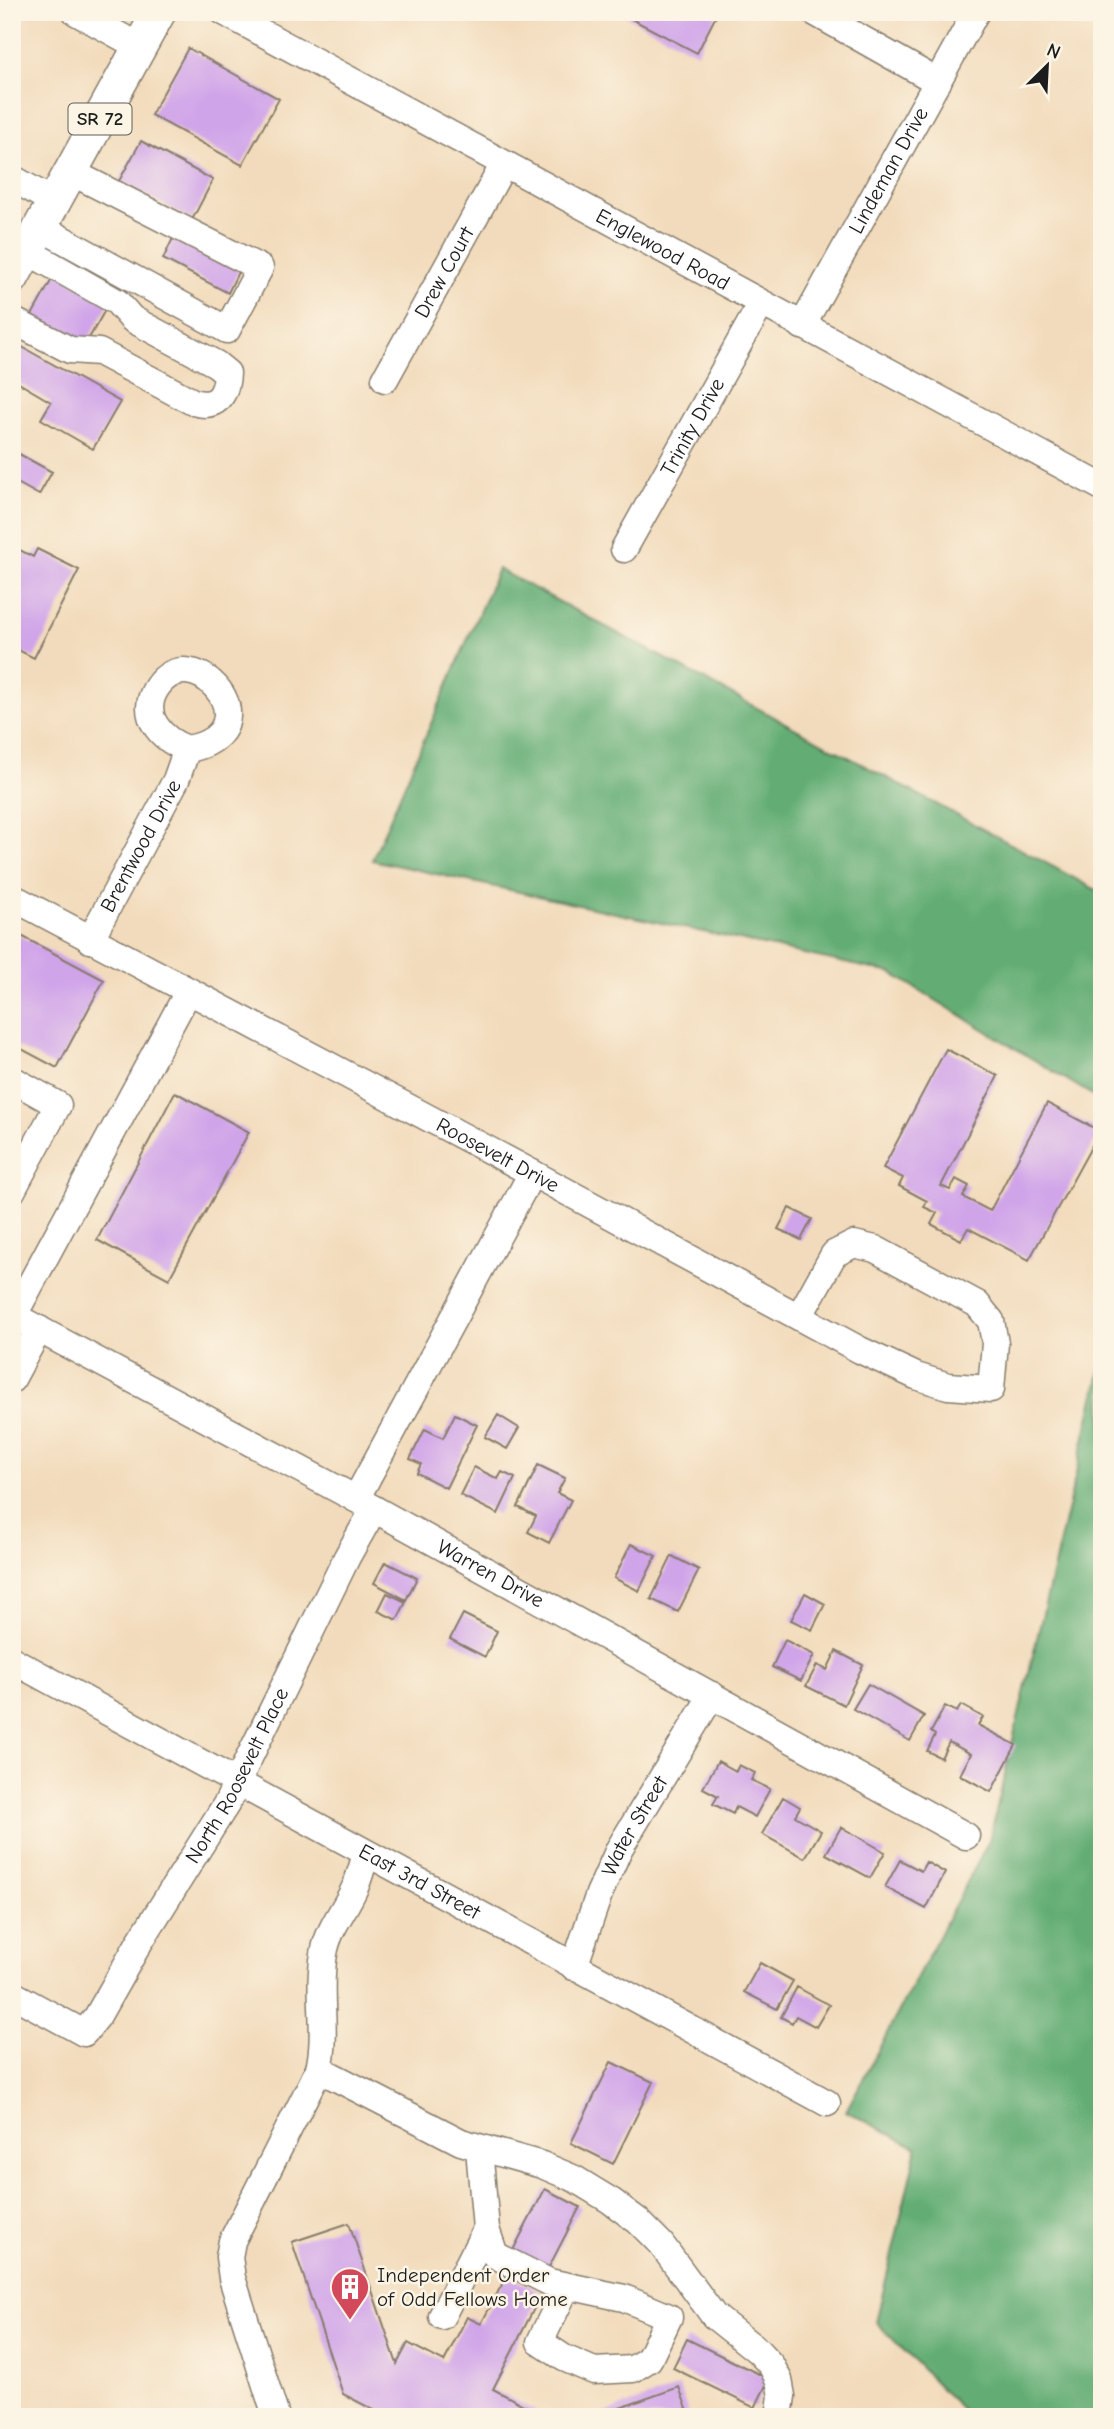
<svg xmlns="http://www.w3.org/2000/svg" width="1114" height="2429" viewBox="0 0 1114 2429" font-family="'Comic Neue',sans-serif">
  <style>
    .forest { fill: #63ad75; stroke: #406448; stroke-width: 2 }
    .building { fill: #d0a4e9 }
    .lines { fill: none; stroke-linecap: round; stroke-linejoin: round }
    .minor-casing { stroke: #877c6c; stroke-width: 29 }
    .major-casing { stroke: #877c6c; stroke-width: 36 }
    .minor { stroke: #fff; stroke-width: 26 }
    .major { stroke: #fff; stroke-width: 33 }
    .labels { text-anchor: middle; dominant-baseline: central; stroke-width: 5; stroke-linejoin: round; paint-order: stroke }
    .shield { fill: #fcf5e5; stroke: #5f5d58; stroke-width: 2 }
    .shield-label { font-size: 19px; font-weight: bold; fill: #1c1c1c }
    .street-label { font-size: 21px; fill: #1c1c1c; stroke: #fcf5e5 }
    .poi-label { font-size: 21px; fill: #1c1c1c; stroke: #fcf5e5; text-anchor: start }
  </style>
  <rect width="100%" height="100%" fill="#fcf5e5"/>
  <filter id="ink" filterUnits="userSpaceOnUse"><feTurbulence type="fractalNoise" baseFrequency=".0143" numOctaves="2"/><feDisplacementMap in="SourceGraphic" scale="14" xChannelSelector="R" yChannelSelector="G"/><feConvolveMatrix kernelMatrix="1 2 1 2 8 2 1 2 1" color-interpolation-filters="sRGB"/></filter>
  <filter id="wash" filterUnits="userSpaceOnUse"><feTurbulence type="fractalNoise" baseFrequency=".00686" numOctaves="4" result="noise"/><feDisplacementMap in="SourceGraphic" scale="28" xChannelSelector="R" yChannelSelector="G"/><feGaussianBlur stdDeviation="1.57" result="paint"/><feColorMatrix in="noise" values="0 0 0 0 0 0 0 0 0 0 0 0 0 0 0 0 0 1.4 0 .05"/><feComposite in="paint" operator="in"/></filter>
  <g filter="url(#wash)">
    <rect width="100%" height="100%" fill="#f2dbbc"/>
    <path class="forest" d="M498,569L1102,893V1101L891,973L372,860Z
      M1102,1364V2417H969L876,2322L917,2148L846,2111L989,1841Z"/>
    <g id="blocks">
      <path class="building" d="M618,12H718L697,53Z
        M188,48L279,99L242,165L151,115Z
        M141,141L213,180L192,220L119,181Z
        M176,232L241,266L228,293L163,259Z
        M56,272L109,303L84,347L31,317Z
        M15,343L120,402L93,449L41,419L51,402L12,379V348Z
        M12,450L52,472L39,495L12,480Z
        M37,549L79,570L34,658L12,647V592L17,584L12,581V566L20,550L33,557Z
        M12,931L104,980L57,1068L12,1044Z
        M946,1049L998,1076L941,1186L950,1190L956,1179L969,1186L963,1197L990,1211L1047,1103L1100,1131L1029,1260L968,1228L961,1240L931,1224L937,1213L924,1207L927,1201L899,1186L903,1178L883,1168Z
        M175,1092L249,1132L169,1279L97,1240Z
        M789,1208L812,1219L801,1240L778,1229Z
        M455,1414L477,1425L446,1488L417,1473L421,1464L410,1459L425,1429L443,1438Z
        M498,1415L519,1428L507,1449L485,1437Z
        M538,1465L565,1478L557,1493L571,1500L549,1543L528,1532L536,1516L518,1507Z
        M474,1467L498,1479L502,1472L515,1478L498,1514L460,1495Z
        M631,1544L656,1556L639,1591L614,1578Z
        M672,1556L699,1570L678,1612L651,1599Z
        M385,1562L417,1578L406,1600L374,1583Z
        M387,1593L406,1602L397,1620L378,1611Z
        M805,1593L825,1604L812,1630L791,1620Z
        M463,1614L497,1631L485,1657L450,1639Z
        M785,1640L814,1655L801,1681L772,1667Z
        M836,1651L863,1665L844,1705L806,1686L817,1665L827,1670Z
        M868,1684L924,1716L910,1741L853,1709Z
        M961,1705L983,1717L978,1725L1016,1745L991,1792L960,1775L971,1754L949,1742L941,1758L927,1751L935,1735L931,1732L945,1706L957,1712Z
        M718,1761L736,1771L739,1765L755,1773L751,1780L770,1789L755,1817L736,1807L733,1814L713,1804L718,1796L703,1788Z
        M783,1797L800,1807L795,1816L821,1831L805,1858L762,1834Z
        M841,1827L885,1852L870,1878L826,1854Z
        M900,1860L921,1871L926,1862L945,1873L926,1909L885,1887Z
        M760,1963L793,1981L777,2009L744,1992Z
        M797,1987L829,2005L816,2027L796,2016L792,2023L781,2017Z
        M611,2062L653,2082L613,2164L571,2143Z
        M545,2189L580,2207L548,2269L513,2250Z
        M349,2223L397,2364L408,2343L444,2362L467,2317L481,2324L507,2275L542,2293L493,2389L546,2417H387L343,2394L292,2242Z
        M687,2339L769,2379L755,2408L673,2368Z
        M679,2387L690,2417H597V2416Z"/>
    </g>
  </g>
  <g filter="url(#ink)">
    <use href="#blocks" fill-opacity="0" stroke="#877c6c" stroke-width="2"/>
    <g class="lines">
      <g class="minor-casing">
        <g id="minor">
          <path d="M76,12L140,47"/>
          <path id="s1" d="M224,12L1102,487"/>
          <path d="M814,12L938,82"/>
          <path d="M12,178L54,202"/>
          <path d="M40,227L227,330L260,268L71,172"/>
          <path d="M12,320L70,350L99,352L193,402C217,409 226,395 227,373L216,364L132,319L117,302L27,251"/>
          <path id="s2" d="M802,326L976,12"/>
          <path id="s3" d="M385,379L504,164"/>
          <path id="s4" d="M624,549L761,304"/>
          <path id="s5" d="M12,897L532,1173L860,1350L916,1376L948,1386L991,1389L995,1343L991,1321L977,1304L875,1249L854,1244L834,1254L799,1317"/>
          <path id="s6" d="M90,940L176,780L187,749C193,748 201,746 207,743C262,715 190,638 157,687C138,715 161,739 187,749"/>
          <path d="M12,1079L58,1105L12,1191"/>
          <path id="s7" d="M12,1315L356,1499L966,1836"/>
          <path d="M14,1315L188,992"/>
          <path d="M12,1379L39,1329"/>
          <path d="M356,1499L532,1173"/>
          <path id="s8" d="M12,1660L827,2103"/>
          <path id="s9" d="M574,1967L599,1894L619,1849L712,1695"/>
          <path id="s10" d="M12,1994L84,2033L97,2017L139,1943L227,1803L347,1557L374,1509"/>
          <path d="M319,2069L461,2142L542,2165L575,2179L611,2201L638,2221L661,2244L714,2316L758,2351L771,2365L779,2380L782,2396L779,2417"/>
          <path d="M479,2148L486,2229L495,2255L549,2282L624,2298L669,2317L649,2359L633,2369L594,2371L564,2358L540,2342L567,2286"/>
          <path d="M442,2316L486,2229"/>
          <path d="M276,2417L232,2278L229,2257L232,2241L319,2069C328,2031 317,1993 324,1954C328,1928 346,1909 356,1885C360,1875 363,1864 366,1854"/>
        </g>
      </g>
      <g class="major-casing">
        <path id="major" d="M12,278L159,12"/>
      </g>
      <use href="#minor" class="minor"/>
      <use href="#major" class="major"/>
    </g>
  </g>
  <defs>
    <g id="building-pin" transform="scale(2.0125)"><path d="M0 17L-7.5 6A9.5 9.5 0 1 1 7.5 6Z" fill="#d1495b" stroke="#fcf5e5"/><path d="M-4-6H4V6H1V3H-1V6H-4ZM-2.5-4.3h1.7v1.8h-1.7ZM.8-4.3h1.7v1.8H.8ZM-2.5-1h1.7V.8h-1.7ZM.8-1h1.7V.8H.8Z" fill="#fff"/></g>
  </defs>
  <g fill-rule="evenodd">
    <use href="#building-pin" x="350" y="2287"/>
  </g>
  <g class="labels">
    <rect class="shield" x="68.5" y="103.5" width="63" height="31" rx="5"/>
    <g class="shield-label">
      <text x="100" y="119">SR 72</text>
    </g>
    <g class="street-label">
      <text stroke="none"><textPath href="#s2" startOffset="178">Lindeman Drive</textPath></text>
      <text stroke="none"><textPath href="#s1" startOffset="499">Englewood Road</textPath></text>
      <text stroke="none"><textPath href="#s3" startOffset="122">Drew Court</textPath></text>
      <text stroke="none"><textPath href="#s4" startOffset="140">Trinity Drive</textPath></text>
      <text stroke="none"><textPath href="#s6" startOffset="107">Brentwood Drive</textPath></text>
      <text stroke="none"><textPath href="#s5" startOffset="550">Roosevelt Drive</textPath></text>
      <text stroke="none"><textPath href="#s7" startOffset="544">Warren Drive</textPath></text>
      <text stroke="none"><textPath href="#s10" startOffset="382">North Roosevelt Place</textPath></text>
      <text stroke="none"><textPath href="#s9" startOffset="154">Water Street</textPath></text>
      <text stroke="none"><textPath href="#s8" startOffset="464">East 3rd Street</textPath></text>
    </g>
    <g class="poi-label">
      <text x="377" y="2275">Independent Order<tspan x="377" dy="24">of Odd Fellows Home</tspan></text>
    </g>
  </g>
  <rect width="1114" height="2429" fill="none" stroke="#fcf5e5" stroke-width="42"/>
  <g transform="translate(1047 66) rotate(24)" stroke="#fcf5e5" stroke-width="5" paint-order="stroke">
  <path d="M0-5L12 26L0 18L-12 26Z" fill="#1c1c1c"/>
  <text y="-10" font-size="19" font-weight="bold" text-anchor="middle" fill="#1c1c1c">N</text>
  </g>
</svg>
